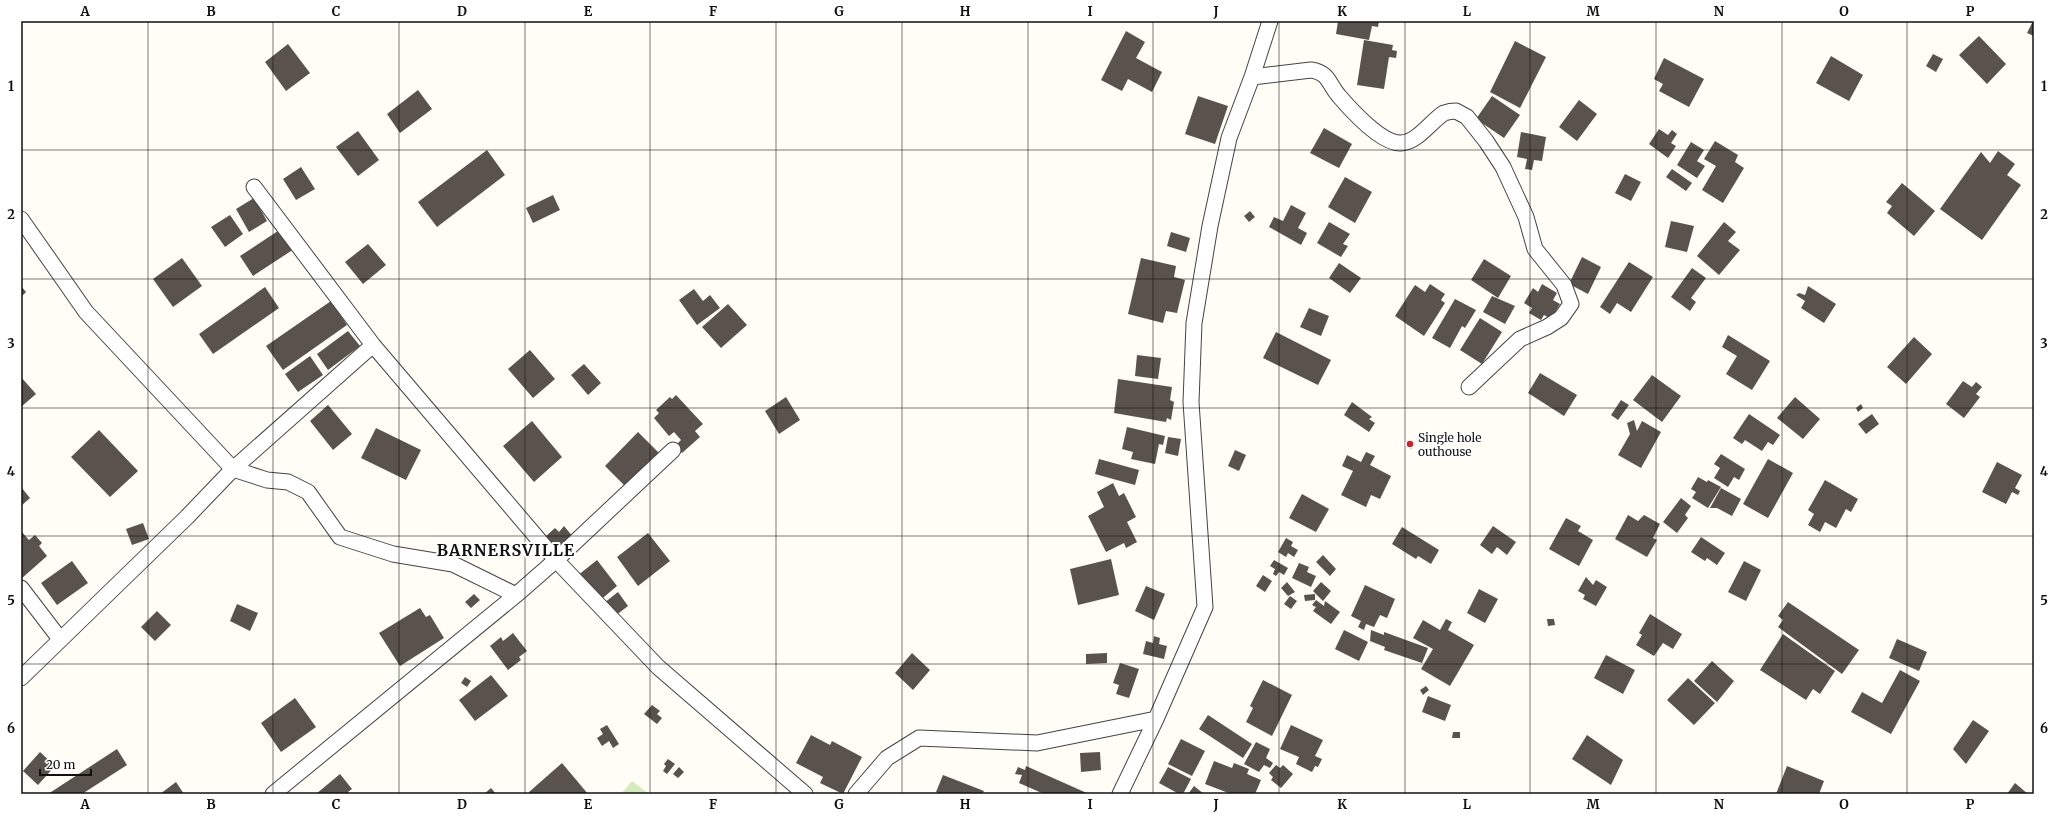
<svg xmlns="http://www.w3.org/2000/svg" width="2055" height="815" viewBox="0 0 2055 815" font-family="Merriweather,serif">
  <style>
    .green { fill: #d5ebbd }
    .building { fill: #5a524d }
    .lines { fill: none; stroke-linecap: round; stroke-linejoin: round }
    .minor-casing { stroke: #444; stroke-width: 17 }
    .minor { stroke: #fff; stroke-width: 15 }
    .grid { fill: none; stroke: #111; stroke-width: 1; stroke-opacity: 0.55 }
    .poi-dot { fill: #c4262e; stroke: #fff; stroke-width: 1.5 }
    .labels { text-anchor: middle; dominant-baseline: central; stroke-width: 4; stroke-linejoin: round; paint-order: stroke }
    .poi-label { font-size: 12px; fill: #111; stroke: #fff; text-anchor: start }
    .district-label { font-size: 16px; font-weight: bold; letter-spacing: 1px; fill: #111; stroke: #fff }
    .neatline { fill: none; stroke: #111; stroke-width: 1.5 }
    .grid-label { font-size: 13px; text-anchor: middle; font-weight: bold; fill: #111 }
  </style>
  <rect width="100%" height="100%" fill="#fffdf5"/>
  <path class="green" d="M632,781L649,794H621Z"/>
  <path class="building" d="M1338,21H1379L1378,27L1372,26L1369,40L1336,34Z
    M2033,21H2034V36L2027,33Z
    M1126,31L1145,42L1136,58L1162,72L1152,92L1128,79L1122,91L1101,80Z
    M1979,36L2006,64L1987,84L1959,55Z
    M1364,40L1393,45L1392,50L1397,51L1396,58L1389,57L1384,89L1357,85Z
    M1515,41L1546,57L1520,108L1490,92Z
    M288,44L310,73L286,91L265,62Z
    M1933,54L1943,59L1936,72L1926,66Z
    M1831,56L1863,75L1849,101L1816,83Z
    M1664,58L1704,79L1689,107L1659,91L1663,84L1654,79Z
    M418,90L432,109L400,133L387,114Z
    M1198,96L1228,106L1215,144L1185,134Z
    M1492,96L1520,115L1504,138L1476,119Z
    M1579,100L1597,114L1577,141L1559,127Z
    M1324,128L1352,144L1339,168L1310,153Z
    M1659,129L1668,135L1672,130L1677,134L1671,143L1676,146L1668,158L1649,144Z
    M358,131L379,160L358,176L336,147Z
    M1521,132L1546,137L1542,161L1534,160L1532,170L1525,169L1527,159L1517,157Z
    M1715,141L1738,155L1735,162L1744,168L1723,203L1702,190L1716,166L1704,159Z
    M1691,142L1704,150L1697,161L1705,166L1697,178L1677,165Z
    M487,150L505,175L437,227L418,202Z
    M1998,151L2015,164L2007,175L2021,185L1982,240L1940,209L1981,152L1990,163Z
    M301,167L315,189L296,200L283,179Z
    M1672,169L1692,183L1686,191L1666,177Z
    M1625,174L1641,182L1631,201L1615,193Z
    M1345,177L1372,192L1355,223L1328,207Z
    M1902,183L1935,211L1914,236L1887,213L1892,206L1886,202Z
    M553,195L560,210L533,223L526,208Z
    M254,198L267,221L249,232L236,209Z
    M1291,205L1306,213L1298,228L1307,233L1301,245L1269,227L1274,217L1283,221Z
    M1250,211L1255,217L1249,222L1244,216Z
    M230,215L243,234L225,247L211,227Z
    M1671,221L1694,226L1687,252L1665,247Z
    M1329,222L1350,234L1343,244L1348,246L1341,257L1317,243Z
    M1724,222L1736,232L1728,241L1740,250L1719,275L1697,256Z
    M281,229L294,249L253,276L240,256Z
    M1171,232L1190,238L1186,252L1167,246Z
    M368,244L386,265L363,284L345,262Z
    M1582,257L1601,267L1588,294L1569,284Z
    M182,258L202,286L173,307L153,279Z
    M1141,258L1176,266L1174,277L1185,280L1177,313L1166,311L1163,323L1128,314Z
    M1484,259L1511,276L1498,298L1471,280Z
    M1629,262L1653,277L1631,312L1617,303L1610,314L1600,307Z
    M1339,263L1361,278L1350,293L1329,278Z
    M1692,268L1706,278L1691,298L1696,302L1690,311L1671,297Z
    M1430,284L1445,294L1441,300L1445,303L1424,336L1395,316L1415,285L1425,292Z
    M1542,284L1557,293L1553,300L1560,304L1551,319L1544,315L1541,320L1529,313L1532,308L1524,303L1533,288L1538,292Z
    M21,286L26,292L21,297Z
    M1808,286L1836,304L1824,323L1801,308L1805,301L1796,295L1799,293L1805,295Z
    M265,287L279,308L213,354L199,334Z
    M694,289L703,301L710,295L720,308L697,325L679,300Z
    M1492,296L1515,306L1505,324L1483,312Z
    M1455,299L1476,310L1465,328L1462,326L1450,348L1432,338Z
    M331,301L347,325L283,370L266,346Z
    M728,304L747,325L721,348L702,327Z
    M1309,308L1329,316L1321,336L1300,327Z
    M1480,318L1502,332L1482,364L1460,350Z
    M348,331L360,346L328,370L317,354Z
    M1276,332L1331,360L1318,385L1263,358Z
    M1728,335L1770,361L1752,390L1726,374L1737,356L1722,347Z
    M1914,337L1932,354L1906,384L1887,367Z
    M530,350L555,379L533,398L508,369Z
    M1137,355L1161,358L1158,379L1135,376Z
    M310,356L323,375L298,392L285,374Z
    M584,364L601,383L588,395L571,375Z
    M1540,373L1577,395L1564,416L1528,393Z
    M1652,375L1681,396L1662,422L1633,400Z
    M21,377L36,394L21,407Z
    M1118,379L1172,387L1170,400L1174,402L1171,420L1167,418L1166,422L1114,413Z
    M1963,381L1972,387L1976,382L1982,387L1976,394L1980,397L1964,418L1946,404Z
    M676,395L703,424L695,431L700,437L682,453L675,446L681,440L674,432L669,436L654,418L659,413L656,410L670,397L672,399Z
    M786,397L800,420L779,434L765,411Z
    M1795,397L1820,419L1803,439L1777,418Z
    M1621,400L1629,405L1618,420L1611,415Z
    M1352,402L1372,417L1369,419L1375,423L1369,432L1344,415Z
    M1861,404L1863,408L1858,412L1856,408Z
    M328,405L352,434L333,450L310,421Z
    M1749,414L1780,435L1773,445L1768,442L1762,451L1745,440L1742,444L1733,438Z
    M1872,414L1879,424L1866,434L1858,424Z
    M1634,420L1637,431L1642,421L1661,432L1641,468L1618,455L1630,434L1627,423Z
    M532,421L562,457L534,482L503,446Z
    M1127,427L1165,436L1163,445L1159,444L1155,464L1131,459L1133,452L1122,449Z
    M376,428L421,450L406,480L361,458Z
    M99,430L138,471L110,497L71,457Z
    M638,432L661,455L628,489L605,466Z
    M1168,437L1181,439L1178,456L1165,453Z
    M1410,440L1415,444L1411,449L1406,444Z
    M1235,450L1246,455L1239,471L1228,466Z
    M1366,452L1375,456L1370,465L1391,476L1380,499L1371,495L1366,507L1341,495L1353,471L1342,466L1347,455L1361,462Z
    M1721,454L1745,469L1739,480L1734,477L1728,487L1714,478L1720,468L1714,464Z
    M1099,459L1139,470L1135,485L1095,474Z
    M1768,459L1793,473L1768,518L1743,504Z
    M1997,462L2022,475L2015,488L2020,491L2018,495L2012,492L2006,504L1982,492Z
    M1698,477L1707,482L1708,480L1721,487L1708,508L1692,498L1696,492L1691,489Z
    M1825,480L1858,499L1851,512L1846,509L1836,528L1825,522L1820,532L1808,525L1814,514L1808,510Z
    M1113,483L1119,496L1124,493L1136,517L1127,522L1137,542L1126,548L1124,543L1106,552L1088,516L1104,507L1097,492Z
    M21,487L30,498L21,506Z
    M1721,488L1741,499L1732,516L1717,508H1710Z
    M1302,494L1329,509L1316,532L1289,518Z
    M1681,498L1691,506L1685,515L1688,518L1677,533L1663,522Z
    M1628,515L1638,521L1644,515L1660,524L1653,538L1657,540L1647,557L1615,539Z
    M1566,518L1581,526L1578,531L1593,540L1579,566L1549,549Z
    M143,523L149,539L132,545L126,529Z
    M564,526L574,538L558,552L545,537L555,528L559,532Z
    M1493,526L1516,542L1507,555L1497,547L1492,554L1480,545Z
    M1402,527L1439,550L1431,564L1418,556L1416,559L1392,544Z
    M21,531L29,540L35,535L42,543L39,546L47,556L21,579Z
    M648,533L670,561L638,586L617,557Z
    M1701,537L1725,553L1717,565L1707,558L1705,561L1691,552Z
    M1286,538L1293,542L1291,546L1298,550L1294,557L1288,553L1286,557L1278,552Z
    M1323,555L1336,569L1330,576L1316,562Z
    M1111,559L1119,595L1078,605L1070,569Z
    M597,560L617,586L598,602L577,576Z
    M1274,560L1288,568L1284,575L1279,572L1276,576L1273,574L1275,569L1270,566Z
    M72,561L88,583L57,605L41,583Z
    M1744,561L1761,570L1746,601L1728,592Z
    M1299,563L1309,567L1307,572L1316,576L1311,587L1292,578Z
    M1263,575L1272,581L1265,592L1256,586Z
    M1586,577L1593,585L1596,580L1607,587L1596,606L1583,599L1585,595L1578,591Z
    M1287,582L1295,592L1288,596L1281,588Z
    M1321,582L1331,591L1323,601L1313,591Z
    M1365,585L1395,599L1387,618L1380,615L1374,627L1366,624L1364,630L1358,627L1361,621L1351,616Z
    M1146,586L1165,594L1154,620L1135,611Z
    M1479,589L1498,599L1485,623L1467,613Z
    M618,592L628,606L615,616L604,603Z
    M474,594L480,600L471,608L465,602Z
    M1315,594V600L1305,601L1304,595Z
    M1290,596L1297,601L1291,609L1284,604Z
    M1316,600L1324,606L1325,601L1340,612L1331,624L1313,611L1316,607L1312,605Z
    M1788,602L1859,650L1842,674L1778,627L1783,620L1778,616Z
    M237,604L258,613L250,631L230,621Z
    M420,608L426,617L430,615L444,638L400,666L379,633Z
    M157,611L171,625L155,641L141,627Z
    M1650,614L1682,634L1673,649L1663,643L1654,656L1636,645L1642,635L1639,633Z
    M1446,619L1452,622L1448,630L1474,645L1450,686L1421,669L1433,649L1413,638L1423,620L1440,630Z
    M1547,619H1554L1555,625L1548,626Z
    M1344,630L1368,642L1359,661L1335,649Z
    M1371,630L1384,635V632L1428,648L1422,663L1384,650L1385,647L1370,641Z
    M513,633L527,651L519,657L521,660L508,670L490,646L501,637L503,641Z
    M1783,634L1835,671L1820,694L1813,689L1806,700L1760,670Z
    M1154,636L1160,638L1159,644L1167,646L1164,659L1143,654L1146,641L1153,643Z
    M1897,639L1927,652L1919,671L1889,658Z
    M912,653L930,670L913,690L895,673Z
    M1107,653V663L1086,664V654Z
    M1606,655L1635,670L1623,694L1594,678Z
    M1712,661L1734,681L1717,702L1694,681Z
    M1120,663L1139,669L1129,698L1116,694L1119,685L1113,683Z
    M1900,670L1920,681L1891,734L1851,712L1862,692L1882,703Z
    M491,675L508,696L475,721L459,700Z
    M465,677L471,681L467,687L461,683Z
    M1688,678L1715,703L1694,725L1667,700Z
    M1263,680L1292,695L1272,736L1246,722L1253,708L1250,706Z
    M1426,686L1429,690L1423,695L1420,690Z
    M1428,696L1451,705L1445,721L1422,712Z
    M295,698L316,727L281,752L261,723Z
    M652,705L660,711L657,714L662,718L657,724L644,714Z
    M1208,715L1252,744L1243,758L1199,729Z
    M1973,720L1989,731L1966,764L1953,749Z
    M607,725L619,744L613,748L609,741L602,746L597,738L603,734L600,729Z
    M1291,725L1323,740L1315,756L1322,759L1318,767L1315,766L1312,772L1296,764L1299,757L1280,749Z
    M1453,732H1460V738H1452Z
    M811,735L830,745L832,741L862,757L843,794L820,783L823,777L796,763Z
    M1587,735L1623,760L1611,785L1572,759Z
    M1181,739L1205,751L1192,776L1168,764Z
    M1256,742L1270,749L1266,758L1273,763L1270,768L1264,765L1259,772L1244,764Z
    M117,749L127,765L82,794H48Z
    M40,752L55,766L38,785L23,771Z
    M1100,752L1101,770L1081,772L1080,753Z
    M668,759L675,764L667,774L663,771L666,766L664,764Z
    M1214,761L1232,768L1234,763L1249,769L1247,774L1261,780L1255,794H1231L1205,784Z
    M562,763L588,794H530L529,792Z
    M1276,765L1280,768L1283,765L1293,774L1281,788L1271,780L1273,777L1269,773Z
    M1026,766L1089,794H1044L1019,783L1022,775L1015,774L1018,767L1025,770Z
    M1787,766L1824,781L1819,794H1776Z
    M679,767L684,772L678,778L673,774Z
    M1168,767L1191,779L1183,794H1179L1159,783Z
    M340,774L352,789L348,792L350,794H316Z
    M943,775L984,791L982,794H941L936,792Z
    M176,782L184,794H160Z
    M2015,783L2028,794H2007Z
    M1194,786L1204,794H1188Z
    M491,788L496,794H484Z"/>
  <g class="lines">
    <g class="minor-casing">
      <path id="minor" d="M1252,77L1311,70C1330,73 1328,84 1339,96C1351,110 1382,144 1401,143C1418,142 1431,121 1444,113C1447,112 1452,111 1456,111L1467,117L1486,141L1503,167L1526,217L1535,249L1564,285L1571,304L1561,318L1547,327L1520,339L1469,387
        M254,187L373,345L556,560L658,667L805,794
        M21,219L86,312L233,469L267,480L288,482L308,492L340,537L393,554L453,564L516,595L556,560L673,450
        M21,588L60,639
        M21,678L187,517L233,469L373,345
        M273,794L516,595
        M856,794L887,758L919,738L1037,743L1156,719
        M1120,794L1156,719L1205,607L1191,402L1194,323L1210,226L1229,138L1252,77L1270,21"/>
    </g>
    <use href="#minor" class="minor"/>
  </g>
  <path class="grid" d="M148,21V794M273,21V794M399,21V794M525,21V794M650,21V794M776,21V794M902,21V794M1028,21V794M1153,21V794M1279,21V794M1405,21V794M1530,21V794M1656,21V794M1782,21V794M1907,21V794M21,150H2034M21,279H2034M21,408H2034M21,536H2034M21,664H2034"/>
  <circle class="poi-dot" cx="1410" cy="444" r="4"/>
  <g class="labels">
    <g class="poi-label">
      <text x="1418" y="437">Single hole<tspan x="1418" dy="14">outhouse</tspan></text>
    </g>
    <g class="district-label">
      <text x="506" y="550">BARNERSVILLE</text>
    </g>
  </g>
  <rect width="2055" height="815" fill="none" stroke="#ffffff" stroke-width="44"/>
  <path d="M40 769v6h51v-6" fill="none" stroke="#111111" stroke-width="2"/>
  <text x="46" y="769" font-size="12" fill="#111111" stroke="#ffffff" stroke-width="3" paint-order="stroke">20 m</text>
  <rect x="22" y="22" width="2011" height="771" class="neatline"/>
  <g class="grid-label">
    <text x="85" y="16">A</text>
    <text x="211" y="16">B</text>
    <text x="336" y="16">C</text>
    <text x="462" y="16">D</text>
    <text x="588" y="16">E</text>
    <text x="713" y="16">F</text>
    <text x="839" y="16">G</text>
    <text x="965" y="16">H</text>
    <text x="1090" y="16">I</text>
    <text x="1216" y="16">J</text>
    <text x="1342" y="16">K</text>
    <text x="1467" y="16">L</text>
    <text x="1593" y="16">M</text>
    <text x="1719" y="16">N</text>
    <text x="1844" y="16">O</text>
    <text x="1970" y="16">P</text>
    <text x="11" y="91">1</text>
    <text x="2044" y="91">1</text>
    <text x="11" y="219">2</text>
    <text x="2044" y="219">2</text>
    <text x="11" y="348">3</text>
    <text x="2044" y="348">3</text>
    <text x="11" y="476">4</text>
    <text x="2044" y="476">4</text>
    <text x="11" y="605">5</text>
    <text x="2044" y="605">5</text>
    <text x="11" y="733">6</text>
    <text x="2044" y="733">6</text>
    <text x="85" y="809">A</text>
    <text x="211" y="809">B</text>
    <text x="336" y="809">C</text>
    <text x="462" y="809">D</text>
    <text x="588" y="809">E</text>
    <text x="713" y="809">F</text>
    <text x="839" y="809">G</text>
    <text x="965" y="809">H</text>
    <text x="1090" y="809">I</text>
    <text x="1216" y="809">J</text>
    <text x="1342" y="809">K</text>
    <text x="1467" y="809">L</text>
    <text x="1593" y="809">M</text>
    <text x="1719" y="809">N</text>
    <text x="1844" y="809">O</text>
    <text x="1970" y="809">P</text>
  </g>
</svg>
